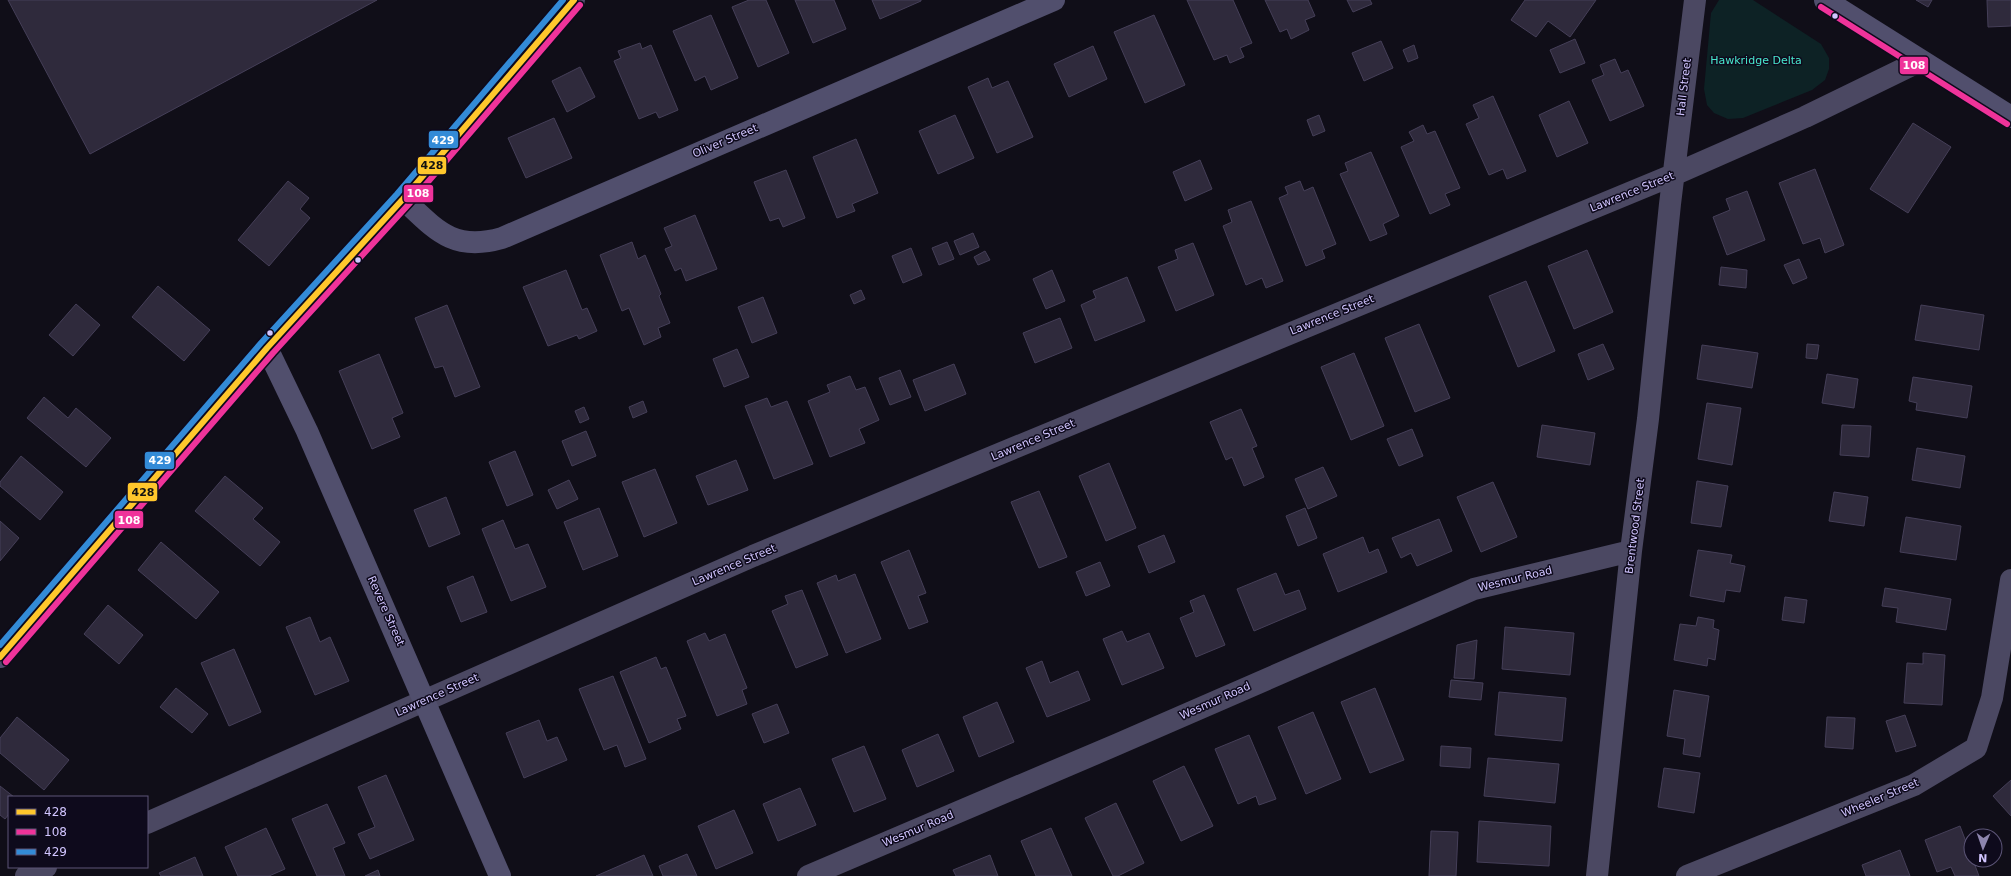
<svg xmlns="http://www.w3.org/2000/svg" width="2011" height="876" viewBox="0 0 2011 876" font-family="'DejaVu Sans',sans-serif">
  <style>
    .green { fill: #0d2225 }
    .building { fill: #2f2a3c; stroke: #453f58 }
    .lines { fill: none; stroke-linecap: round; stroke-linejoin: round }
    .street { stroke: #4b4862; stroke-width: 22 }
    .secondary { stroke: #514f6d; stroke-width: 22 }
    .bus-1-casing { stroke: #0e0a1c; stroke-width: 9 }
    .bus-2-casing { stroke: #0e0a1c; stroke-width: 9 }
    .bus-3-casing { stroke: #0e0a1c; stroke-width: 9 }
    .bus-1 { stroke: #ffc72c; stroke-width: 6 }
    .bus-2 { stroke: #ef339a; stroke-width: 6 }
    .bus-3 { stroke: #338bd7; stroke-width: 6 }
    .bus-dot { fill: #d1c5ff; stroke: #0e0a1c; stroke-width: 1.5 }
    .labels { text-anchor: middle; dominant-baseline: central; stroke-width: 3; stroke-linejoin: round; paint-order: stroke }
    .park-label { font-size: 11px; fill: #48e8ce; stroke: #0e0a1c }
    .street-label { font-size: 11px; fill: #d1c5ff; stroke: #0e0a1c }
    .line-badge { stroke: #0e0a1c; stroke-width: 1.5 }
    .badge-label { font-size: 11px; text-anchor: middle; font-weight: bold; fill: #fff }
    .pale-badge-label { font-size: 11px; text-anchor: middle; font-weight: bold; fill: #111 }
  </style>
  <rect width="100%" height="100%" fill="#100e18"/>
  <path class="green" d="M1719,0H1753L1821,44L1829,58V69L1825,80L1812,90L1743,118L1728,119L1714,113L1707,105L1704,89L1711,13Z"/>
  <path class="building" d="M8,0H377L90,154Z
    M749,0H766L789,53L758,67L732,7Z
    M795,0H834L846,29L813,43Z
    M872,0H921V1L880,19Z
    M1187,0H1233L1252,43L1240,48L1244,57L1230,63L1227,55L1214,60Z
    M1265,0H1308L1315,16L1305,20L1309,30L1291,39L1287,29L1280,32Z
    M1347,0H1370L1372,4L1353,12Z
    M1525,0H1596L1570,37L1548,21L1536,37L1511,20Z
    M1916,0H1932L1928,7Z
    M1987,0H2011V26L1988,27Z
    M711,15L738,78L711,90L705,76L695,81L673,31Z
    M1154,15L1185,85L1145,103L1114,32Z
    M1575,39L1585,63L1560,73L1550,50Z
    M1381,41L1393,68L1364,81L1352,53Z
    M640,43L642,49L651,45L678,110L659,118L656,112L639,119L614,61L621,58L618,51Z
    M1414,45L1418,58L1408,62L1403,50Z
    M1093,46L1107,79L1069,97L1054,64Z
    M1615,59L1621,73L1628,70L1644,106L1610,121L1592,80L1604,75L1600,65Z
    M580,67L595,97L567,112L552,81Z
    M988,78L992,88L1008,81L1033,137L997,153L968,87Z
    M1493,96L1526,171L1507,179L1503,169L1489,175L1466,124L1479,118L1473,105Z
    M1569,101L1588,143L1557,157L1539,115Z
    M955,115L974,158L938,174L919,131Z
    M1319,115L1325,131L1313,136L1307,120Z
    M554,118L572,158L526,178L508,138Z
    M1913,123L1951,147L1908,213L1870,189Z
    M1423,125L1427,134L1435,131L1460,188L1445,194L1450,205L1430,214L1401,147L1414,141L1409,132Z
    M856,139L878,193L852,204L855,211L837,218L813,157Z
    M1371,152L1399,216L1383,224L1387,234L1370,241L1340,174L1348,171L1345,163Z
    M1200,160L1212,189L1185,201L1173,172Z
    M1815,169L1844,245L1825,253L1820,238L1803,244L1779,183Z
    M786,170L805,218L783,227L779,218L770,221L754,182Z
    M288,181L309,198L300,209L310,218L269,266L238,240Z
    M1300,181L1304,191L1313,187L1336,244L1322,250L1325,258L1306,266L1279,198L1288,194L1285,187Z
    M1747,191L1765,240L1727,255L1713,217L1730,210L1726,199Z
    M1251,201L1283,281L1266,288L1262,278L1246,285L1223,226L1232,222L1228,210Z
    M695,215L717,269L686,281L681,268L675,271L665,249L672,246L664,228Z
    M973,233L979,247L960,255L954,241Z
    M632,242L638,259L645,255L661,294L659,296L670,323L658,328L661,337L644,345L629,308L622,311L600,255Z
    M947,242L954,259L939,265L932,248Z
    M1193,243L1214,295L1176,311L1158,267L1178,259L1175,250Z
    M911,248L922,275L903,283L892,256Z
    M1587,250L1613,312L1574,329L1548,266Z
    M985,251L990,260L978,265L974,257Z
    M1799,259L1807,278L1793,284L1784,265Z
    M1721,267L1747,270L1746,288L1719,285Z
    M566,270L582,310L587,308L597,331L579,339L577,335L548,346L523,287Z
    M1052,270L1065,301L1046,309L1033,279Z
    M1127,277L1145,321L1095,341L1081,305L1096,298L1093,291Z
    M1526,281L1555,351L1518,367L1489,296Z
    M158,286L210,330L184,361L132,317Z
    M861,290L865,299L854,304L850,295Z
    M763,297L777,333L752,343L738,307Z
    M76,304L100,325L73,356L49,335Z
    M447,305L480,387L455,397L443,366L435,368L415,318Z
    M1921,305L1984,315L1979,350L1915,340Z
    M1060,318L1072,348L1035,363L1023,333Z
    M1419,324L1450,398L1415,412L1385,338Z
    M1603,344L1614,369L1588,380L1578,354Z
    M1807,344L1819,345L1817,359L1806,358Z
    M1702,345L1758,353L1752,388L1697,379Z
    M737,349L749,377L724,387L713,359Z
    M1354,353L1384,426L1351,440L1321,367Z
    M379,354L403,413L392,418L400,437L372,449L339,371Z
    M954,364L966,394L925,411L913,380Z
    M900,370L911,397L890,405L879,378Z
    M1827,374L1858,379L1854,408L1822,403Z
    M850,376L856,390L865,387L879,420L859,429L865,443L830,457L808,401L830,392L827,385Z
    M1913,377L1972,386L1967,418L1916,410L1917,403L1909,401Z
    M44,397L68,418L76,408L111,438L86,467L27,418Z
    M767,398L771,407L787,401L813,464L774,479L745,406Z
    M643,401L647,412L633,418L629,407Z
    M1707,403L1741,408L1732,465L1698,459Z
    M584,407L589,419L580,423L575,411Z
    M1241,409L1257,446L1252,448L1264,477L1244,486L1232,457L1226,460L1210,422Z
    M1542,425L1595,433L1590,465L1537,457Z
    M1842,425L1871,426L1869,457L1840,455Z
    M1412,429L1423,456L1399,466L1387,439Z
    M586,431L596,456L572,466L562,441Z
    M1917,448L1965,456L1960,488L1912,480Z
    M515,451L533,495L507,506L489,462Z
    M21,456L63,492L40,520L0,486V482Z
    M736,460L748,490L708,505L696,476Z
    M1109,463L1136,528L1106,541L1079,476Z
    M1323,467L1337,496L1308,509L1295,479Z
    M655,469L677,523L644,537L622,482Z
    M225,476L263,508L253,519L280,542L260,566L195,511Z
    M569,480L578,499L557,509L548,490Z
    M1697,481L1728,486L1721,527L1691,523Z
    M1493,482L1517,537L1481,552L1457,497Z
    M1039,491L1067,557L1039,568L1011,502Z
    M1834,492L1868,497L1864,526L1829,521Z
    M446,497L460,534L429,547L414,510Z
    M599,508L618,556L583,570L564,522Z
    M1305,508L1317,538L1298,546L1286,516Z
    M1906,517L1961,526L1956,560L1900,552Z
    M1439,519L1452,551L1417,566L1411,553L1401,558L1392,538Z
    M503,520L515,549L528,544L546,587L511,601L482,529Z
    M0,521L19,538L0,561Z
    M1164,535L1175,562L1149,573L1138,546Z
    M1363,537L1369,553L1378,549L1387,572L1338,592L1323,554Z
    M161,542L219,592L196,619L138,570Z
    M909,550L926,593L918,596L928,622L909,629L881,562Z
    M1698,550L1732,555L1730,563L1745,566L1740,592L1726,590L1724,602L1690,596Z
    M1100,562L1110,586L1086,596L1076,572Z
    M1276,573L1285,595L1299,590L1306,609L1254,631L1237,589Z
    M855,574L881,639L846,653L817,583L836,575L838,581Z
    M473,576L487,612L461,622L447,587Z
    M1885,588L1951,599L1946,630L1896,622L1898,608L1882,606Z
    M802,590L828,655L796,668L772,611L788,604L785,596Z
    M1204,595L1225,645L1196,657L1180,618L1194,612L1190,601Z
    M1785,597L1807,600L1804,623L1782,620Z
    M108,605L143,635L119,664L84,634Z
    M310,617L320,642L330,637L349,681L315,695L286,627Z
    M1698,617L1714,620L1713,628L1719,630L1715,660L1708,658L1707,666L1674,660L1680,624L1696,626Z
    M1505,627L1574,633L1570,675L1502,669Z
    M1122,631L1127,642L1149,633L1164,668L1122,685L1103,639Z
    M705,633L709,641L725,634L747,688L742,690L747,704L717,716L687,641Z
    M1477,640L1474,679L1454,678L1457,645Z
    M234,649L261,712L229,726L201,663Z
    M1923,653L1945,655L1942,705L1904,703L1907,663L1923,664Z
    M656,657L661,669L666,667L686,716L677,719L681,729L649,743L620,672Z
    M1042,661L1050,683L1078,671L1090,700L1047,717L1026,668Z
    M613,676L646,759L625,767L617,745L604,750L579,689Z
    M1451,680L1483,683L1481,700L1449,697Z
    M176,688L208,714L192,733L160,707Z
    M1375,688L1404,760L1370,773L1341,702Z
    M1674,690L1709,696L1700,757L1683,754L1685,739L1667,736Z
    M1499,692L1566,698L1562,741L1495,735Z
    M997,702L1014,742L979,757L963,717Z
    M777,704L789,733L764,743L752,714Z
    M1313,712L1341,779L1306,794L1278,727Z
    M1905,715L1916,746L1896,752L1886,721Z
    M17,717L69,760L44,790L0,753V738Z
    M1827,717L1855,718L1853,749L1825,747Z
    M539,720L547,741L557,737L567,760L524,778L506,733Z
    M938,734L954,771L917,787L902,750Z
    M1249,735L1276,799L1259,805L1256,796L1238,804L1215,749Z
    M864,746L886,799L854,812L832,759Z
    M1441,746L1471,748L1470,768L1440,766Z
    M1488,758L1559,764L1555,803L1484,796Z
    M1184,766L1213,826L1181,841L1153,781Z
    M1664,768L1700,773L1694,813L1658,807Z
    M386,775L414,840L370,859L358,834L375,827L358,787Z
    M2011,780V816L1993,796Z
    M0,786L14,797H9V814L5,819L0,815Z
    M800,788L816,825L778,841L763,804Z
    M1116,803L1144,863L1118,876H1113L1085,818Z
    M327,804L345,843L333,848L345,876H317L292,819Z
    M734,810L753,853L716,869L698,826Z
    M1479,821L1551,826L1549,866L1477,862Z
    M1960,826L1971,855V860H1973L1979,876H1955L1951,867L1937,872L1925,840Z
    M266,828L285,869L269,876H238L225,847Z
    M1051,828L1072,876H1036L1021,841Z
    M1431,831L1458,832L1456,876H1429Z
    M1900,850L1910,876H1866L1862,865Z
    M687,854L697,876H663L659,866Z
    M644,855L653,876H596Z
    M990,855L998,876H956L953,870Z
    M195,857L203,876H161L159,873Z
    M378,870L380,876H365Z"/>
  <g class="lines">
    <path class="street" d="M147,823L753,556L1673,175L1805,117L1920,61
      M26,876L46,867
      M808,876L1118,744L1474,589L1631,551
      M1597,876L1631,551L1648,419L1670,204L1695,0
      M1687,876L1914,785L1976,748L1992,698L2011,580"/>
    <path class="secondary" d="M1825,0L2011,117
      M403,199C436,230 453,252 502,238L1054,0
      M267,348L307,431L500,876
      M0,657L267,348L403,199L574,0"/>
    <g class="bus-1-casing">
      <path id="bus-1" d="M0,657L267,348L403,199L574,0"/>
    </g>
    <g class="bus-2-casing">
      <path id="bus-2" d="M1821,7L2007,124
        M6,662L273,353L409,204L580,5"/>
    </g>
    <g class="bus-3-casing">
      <path id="bus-3" d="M0,645L261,343L397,194L563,0"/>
    </g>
    <use href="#bus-1" class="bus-1"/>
    <use href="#bus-2" class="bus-2"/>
    <use href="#bus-3" class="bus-3"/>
  </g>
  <g class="bus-dot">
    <circle cx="1835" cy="16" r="3.5"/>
    <circle cx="358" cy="260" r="3.5"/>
    <circle cx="270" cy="333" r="3.5"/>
  </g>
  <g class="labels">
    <g class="park-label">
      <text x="1756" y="60">Hawkridge Delta</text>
    </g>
    <g class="street-label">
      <text transform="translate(1684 87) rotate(-83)">Hall Street</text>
      <text transform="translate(725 141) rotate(-23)">Oliver Street</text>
      <text transform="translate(1632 192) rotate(-22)">Lawrence Street</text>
      <text transform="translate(1332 315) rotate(-22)">Lawrence Street</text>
      <text transform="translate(1033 440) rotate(-23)">Lawrence Street</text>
      <text transform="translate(1635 526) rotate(-83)">Brentwood Street</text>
      <text transform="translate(734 565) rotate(-23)">Lawrence Street</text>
      <text transform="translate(1515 579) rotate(-14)">Wesmur Road</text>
      <text transform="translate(386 611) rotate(66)">Revere Street</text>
      <text transform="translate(437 695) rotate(-24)">Lawrence Street</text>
      <text transform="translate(1215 701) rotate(-24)">Wesmur Road</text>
      <text transform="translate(1880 798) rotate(-23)">Wheeler Street</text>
      <text transform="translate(918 829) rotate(-23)">Wesmur Road</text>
    </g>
  </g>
  <g class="line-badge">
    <rect x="1899" y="56" width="30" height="19" rx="4" fill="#ef339a"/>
    <rect x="428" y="130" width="31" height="19" rx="4" fill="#338bd7"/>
    <rect x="417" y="156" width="30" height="19" rx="4" fill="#ffc72c"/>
    <rect x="403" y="184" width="31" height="19" rx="4" fill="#ef339a"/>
    <rect x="144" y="451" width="31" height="19" rx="4" fill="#338bd7"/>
    <rect x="127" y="482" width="31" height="20" rx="4" fill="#ffc72c"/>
    <rect x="114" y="510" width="30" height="19" rx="4" fill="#ef339a"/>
  </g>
  <g class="badge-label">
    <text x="1914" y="69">108</text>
    <text x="443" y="144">429</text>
    <text x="418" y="197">108</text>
    <text x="160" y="464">429</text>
    <text x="129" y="524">108</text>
  </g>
  <g class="pale-badge-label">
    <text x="432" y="169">428</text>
    <text x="143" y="496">428</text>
  </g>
  <rect x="8" y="796" width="140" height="72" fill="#0e0a1c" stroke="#5c5577"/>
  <rect x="16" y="809" width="20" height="6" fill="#ffc72c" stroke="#5c5577"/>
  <text x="44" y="816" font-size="12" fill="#d1c5ff">428</text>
  <rect x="16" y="829" width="20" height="6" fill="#ef339a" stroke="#5c5577"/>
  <text x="44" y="836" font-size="12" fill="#d1c5ff">108</text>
  <rect x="16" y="849" width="20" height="6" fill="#338bd7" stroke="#5c5577"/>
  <text x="44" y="856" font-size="12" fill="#d1c5ff">429</text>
  <g transform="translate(1983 848) rotate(182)"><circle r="19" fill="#0e0a1c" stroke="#5c5577"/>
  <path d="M0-3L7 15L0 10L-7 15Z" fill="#8d85ae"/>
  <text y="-6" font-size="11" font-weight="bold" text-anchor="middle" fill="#d1c5ff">N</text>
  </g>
</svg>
